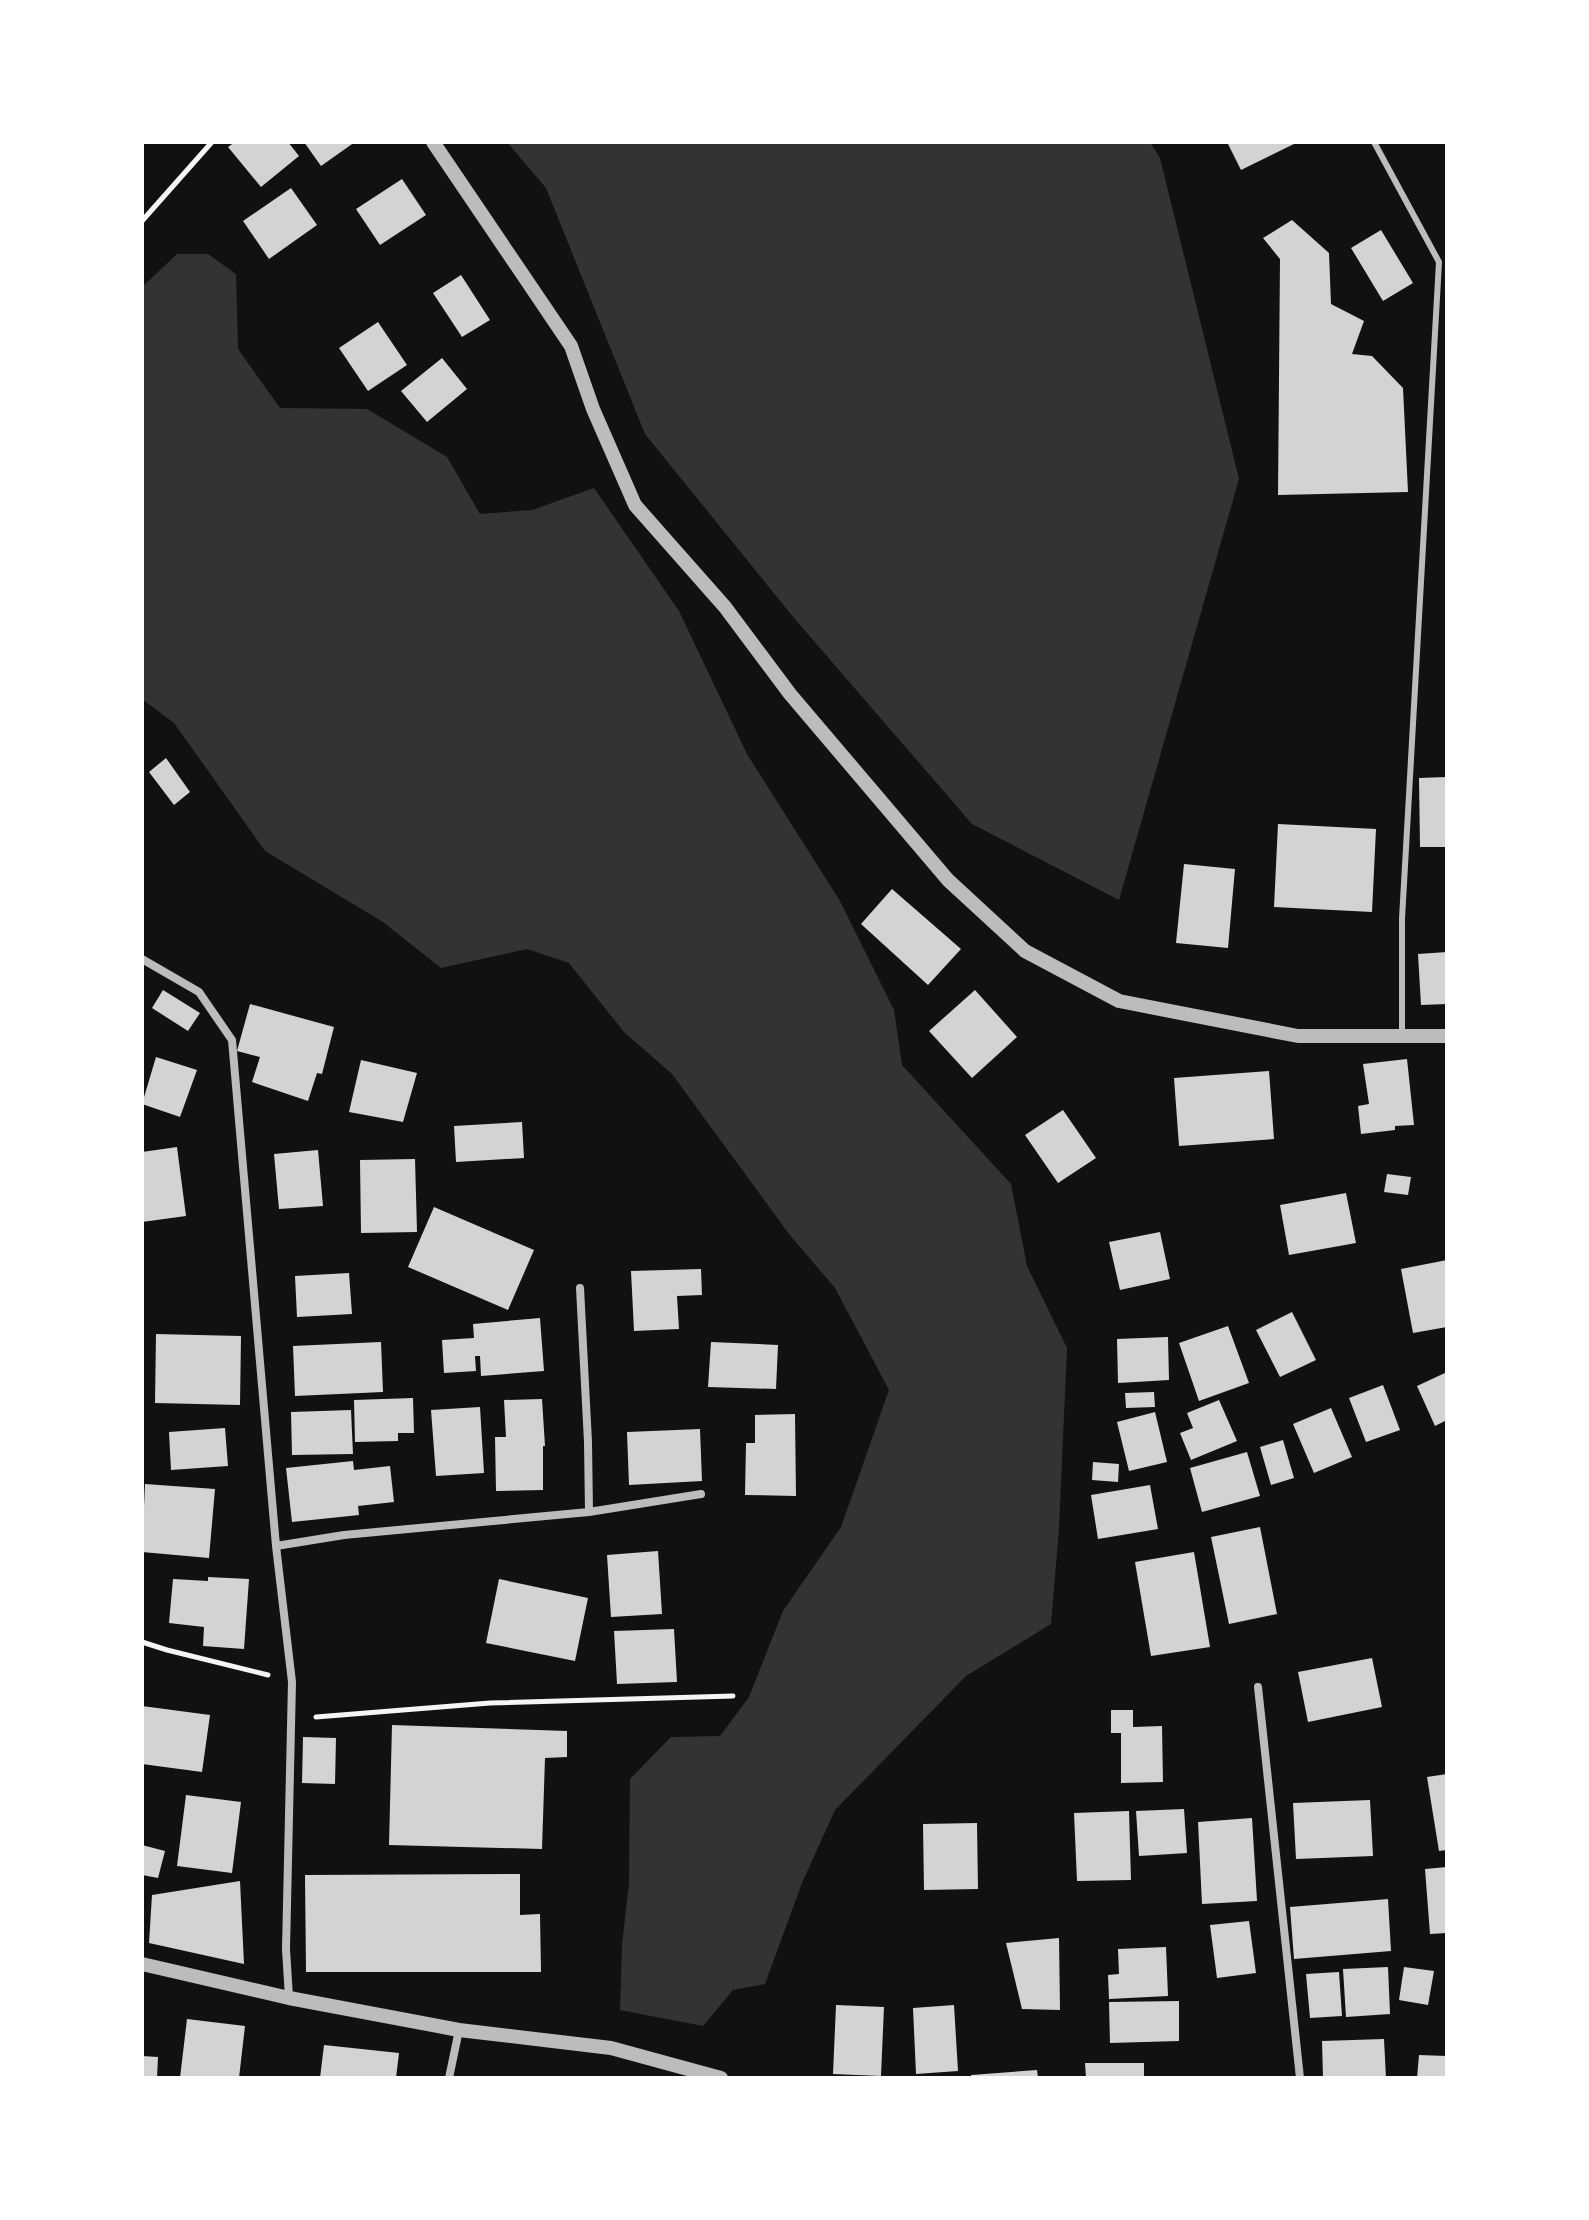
<svg xmlns="http://www.w3.org/2000/svg" width="1589" height="2220" viewBox="0 0 1589 2220" font-family="'Work Sans',sans-serif">
  <style>
    .water { fill: #333 }
    .building { fill: #d3d3d3 }
    .lines { fill: none; stroke-linecap: round; stroke-linejoin: round }
    .path { stroke: #f5f5f5; stroke-width: 5 }
    .service { stroke: #bcbcbc; stroke-width: 6 }
    .minor { stroke: #bcbcbc; stroke-width: 8 }
    .tertiary { stroke: #bcbcbc; stroke-width: 14 }
  </style>
  <rect width="100%" height="100%" fill="#111"/>
  <path class="water" d="M507,142H1150L1160,158L1239,479L1119,900L972,824L794,618L645,434L546,188Z
    M177,254H208L236,274L238,349L280,408L367,409L447,457L480,514L532,510L594,488L679,611L747,754L840,901L894,1010L902,1065L1011,1184L1027,1266L1067,1348L1059,1528L1051,1624L966,1676L835,1810L802,1883L765,1984L733,1990L703,2026L620,2010L622,1945L629,1883L630,1779L671,1737L720,1736L749,1697L783,1611L841,1527L889,1390L835,1288L789,1234L672,1074L624,1032L569,963L527,949L441,968L383,922L265,851L174,723L142,699V287Z"/>
  <path class="building" d="M235,142H288L299,156L261,187L228,147Z
    M304,142H355L321,166Z
    M1227,142H1298L1241,170Z
    M402,179L426,215L380,245L356,209Z
    M291,188L317,225L269,259L243,221Z
    M1292,220L1329,253L1331,304L1364,321L1352,354L1372,356L1403,388L1408,492L1278,495L1280,259L1263,238Z
    M1381,230L1413,283L1383,301L1351,248Z
    M461,275L490,320L462,337L433,293Z
    M378,322L407,365L368,391L339,348Z
    M442,358L467,389L427,422L401,391Z
    M166,758L190,792L174,805L149,772Z
    M1447,777V847H1420L1419,778Z
    M1278,824L1376,829L1372,912L1274,907Z
    M1184,864L1235,869L1228,948L1176,943Z
    M892,889L961,949L928,985L861,924Z
    M1447,952V1004L1421,1005L1418,954Z
    M163,990L200,1013L188,1031L152,1008Z
    M975,990L1017,1037L972,1078L929,1031Z
    M250,1004L334,1027L322,1074L317,1073L308,1101L252,1082L260,1057L237,1051Z
    M156,1057L197,1070L180,1117L142,1104Z
    M1407,1059L1414,1125L1395,1126V1130L1361,1134L1358,1106L1369,1104L1363,1064Z
    M361,1060L417,1073L403,1122L349,1112Z
    M1269,1071L1274,1139L1179,1146L1174,1078Z
    M1063,1110L1096,1158L1058,1183L1025,1135Z
    M522,1122L524,1158L456,1162L454,1126Z
    M177,1147L186,1216L142,1222V1152Z
    M318,1150L323,1206L279,1209L274,1154Z
    M415,1159L417,1232L361,1233L360,1160Z
    M1387,1174L1411,1177L1408,1195L1384,1192Z
    M1346,1193L1356,1243L1289,1255L1280,1205Z
    M434,1207L534,1250L508,1310L408,1267Z
    M1160,1232L1170,1279L1120,1290L1109,1242Z
    M1447,1260V1327L1413,1333L1401,1269Z
    M701,1269L702,1295L677,1296L679,1329L634,1331L631,1271Z
    M349,1273L352,1314L297,1317L295,1276Z
    M1292,1312L1316,1360L1280,1377L1256,1330Z
    M540,1318L544,1371L481,1376L480,1356H475L476,1371L444,1373L442,1340L474,1338L473,1324Z
    M1228,1326L1249,1383L1199,1401L1179,1343Z
    M156,1334L241,1336L240,1405L155,1403Z
    M1168,1337L1169,1380L1118,1383L1117,1339Z
    M381,1342L383,1392L295,1396L293,1346Z
    M711,1342L778,1345L776,1389L708,1387Z
    M1447,1372V1420L1435,1426L1417,1386Z
    M1383,1385L1400,1430L1366,1442L1349,1398Z
    M1154,1392L1155,1407L1126,1408L1125,1393Z
    M413,1398L414,1433H398V1441L355,1442L354,1400Z
    M542,1399L545,1446H543V1490L496,1491L495,1437H506L504,1400Z
    M1219,1400L1237,1441L1191,1460L1180,1433L1193,1428L1187,1413Z
    M480,1407L484,1473L436,1476L431,1410Z
    M1331,1408L1352,1457L1314,1473L1293,1424Z
    M351,1410L353,1454L292,1455L291,1412Z
    M1155,1412L1167,1462L1129,1471L1117,1422Z
    M795,1414L796,1496L745,1495L746,1443H755V1415Z
    M225,1428L228,1466L171,1470L169,1432Z
    M700,1429L702,1481L629,1485L627,1432Z
    M1283,1440L1294,1478L1271,1485L1260,1447Z
    M1247,1452L1260,1496L1202,1512L1190,1468Z
    M353,1461L354,1470L390,1466L394,1502L358,1506L359,1515L292,1522L286,1468Z
    M1093,1462L1119,1464L1118,1482L1092,1480Z
    M145,1484L215,1489L209,1558L142,1552Z
    M1150,1485L1158,1529L1098,1539L1091,1495Z
    M1260,1527L1277,1614L1229,1624L1211,1537Z
    M658,1551L662,1614L611,1617L607,1555Z
    M1194,1552L1210,1647L1151,1656L1135,1562Z
    M208,1577L249,1579L244,1649L203,1646L204,1627L169,1623L173,1579L208,1581Z
    M499,1579L588,1598L575,1661L486,1643Z
    M674,1629L677,1682L617,1684L614,1631Z
    M1372,1658L1382,1707L1308,1722L1298,1672Z
    M142,1706L210,1715L202,1772L142,1764Z
    M1111,1710H1133V1727L1162,1726L1163,1782L1121,1783V1733H1111Z
    M392,1725L567,1731V1757L545,1758L542,1849L389,1845Z
    M303,1737L336,1738L335,1784L302,1783Z
    M1447,1774V1850L1439,1851L1427,1777Z
    M186,1795L241,1802L232,1873L177,1866Z
    M1370,1800L1373,1856L1296,1859L1293,1803Z
    M1184,1809L1187,1853L1139,1856L1136,1811Z
    M1129,1811L1131,1880L1077,1881L1074,1813Z
    M1252,1818L1257,1901L1202,1904L1198,1822Z
    M977,1823L978,1889L924,1890L923,1824Z
    M142,1845L165,1851L158,1878L142,1875Z
    M1447,1867V1933L1430,1934L1425,1869Z
    M520,1874V1915L540,1914L541,1972H306L305,1875Z
    M240,1881L244,1964L149,1943L152,1895Z
    M1388,1899L1391,1951L1294,1959L1290,1907Z
    M1249,1921L1256,1973L1217,1978L1210,1925Z
    M1059,1938L1060,2010L1022,2009L1006,1943Z
    M1166,1947L1168,1996L1109,1999L1108,1975L1119,1974L1118,1949Z
    M1388,1967L1390,2014L1346,2017L1343,1969Z
    M1404,1967L1434,1971L1428,2005L1399,2000Z
    M1339,1972L1342,2016L1310,2018L1306,1974Z
    M1179,2001V2041L1110,2043L1109,2002Z
    M836,2005L884,2007L881,2076L833,2074Z
    M954,2005L958,2071L916,2074L913,2008Z
    M187,2019L245,2026L239,2078H180Z
    M1384,2039L1386,2078H1323L1322,2041Z
    M324,2045L399,2053L396,2078H320Z
    M1419,2055L1447,2056V2078H1417Z
    M142,2056L158,2057L157,2078H142Z
    M1085,2063H1144V2078H1086Z
    M1037,2070L1038,2078H971V2075Z"/>
  <g class="lines">
    <path class="path" d="M142,221L212,142
      M142,1642L167,1650L268,1675
      M316,1717L490,1703L733,1696"/>
    <path class="service" d="M1374,142L1439,262L1402,919V1035"/>
    <path class="minor" d="M142,959L199,992L232,1040L276,1546L292,1682L286,1949L289,1998
      M580,1288L588,1442L589,1512
      M276,1546L344,1535L589,1512L701,1494
      M1258,1687L1300,2078
      M449,2078L459,2030"/>
    <path class="tertiary" d="M433,142L571,346L593,409L635,505L725,607L790,694L948,880L1025,951L1119,1001L1298,1036H1447
      M142,1964L289,1998L459,2030L611,2048L721,2078"/>
  </g>
  <rect width="1589" height="2220" fill="none" stroke="#ffffff" stroke-width="288"/>
</svg>
